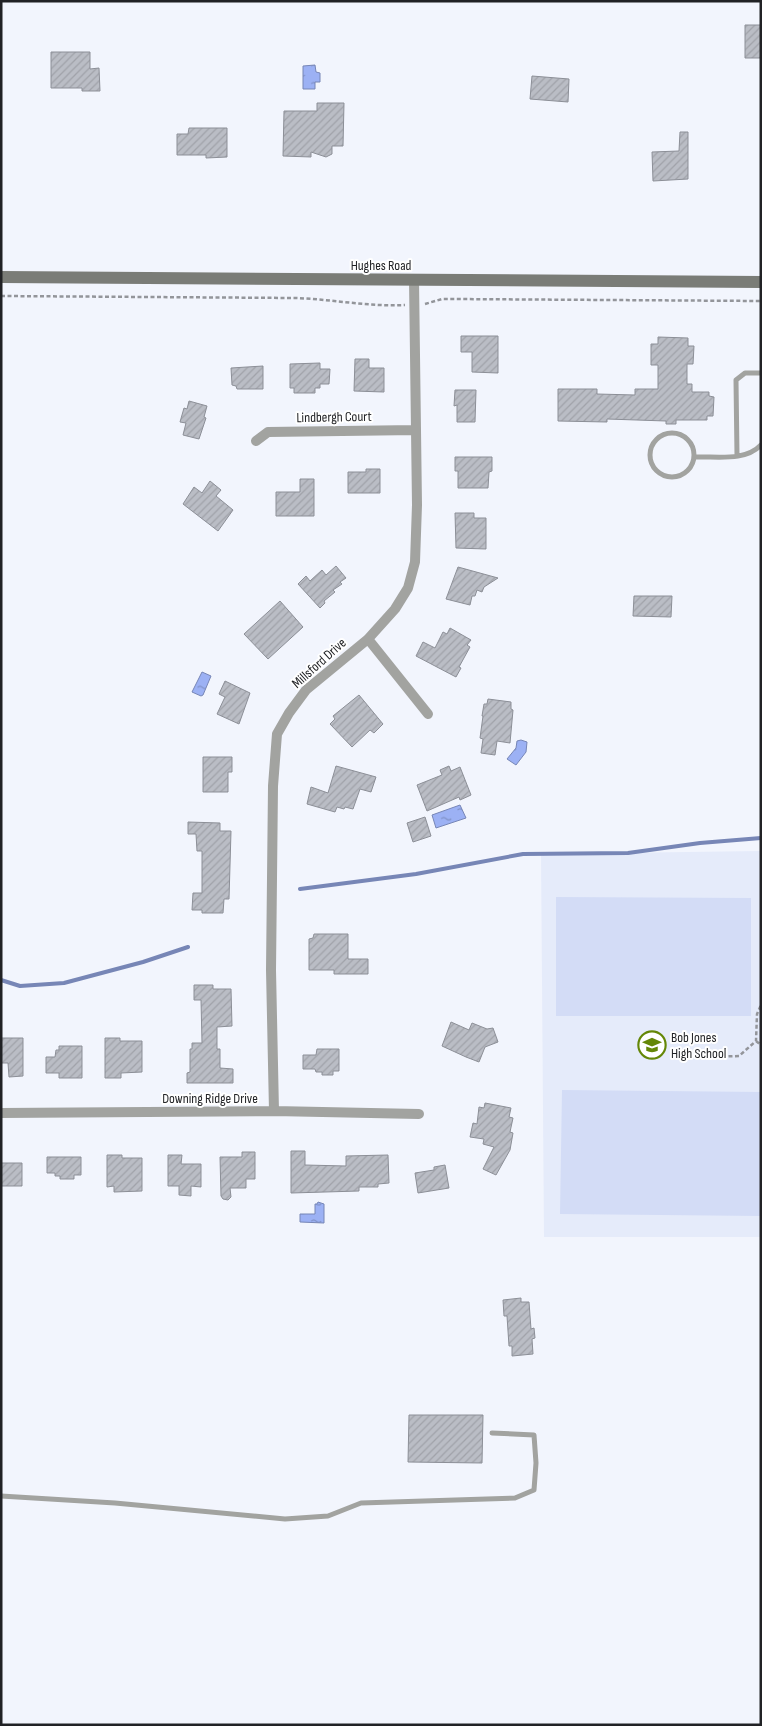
<svg xmlns="http://www.w3.org/2000/svg" width="762" height="1726" viewBox="0 0 762 1726" font-family="'Sofia Sans Condensed',sans-serif">
  <style>
    .built { fill: #e5ebfa }
    .garden { fill: #d3dcf6 }
    .water { fill: url(#water-ripples); stroke: #7786b6 }
    .lines { fill: none; stroke-linecap: round; stroke-linejoin: round }
    .stream { stroke: #7786b6; stroke-width: 4 }
    .building { fill: url(#building-hatch); stroke: #8c8f97 }
    .path { stroke: #93959a; stroke-width: 2.5; stroke-dasharray: 4 2.5; stroke-linecap: butt }
    .lane { stroke: #a2a3a0; stroke-width: 5 }
    .street { stroke: #a2a3a0; stroke-width: 10 }
    .secondary { stroke: #7a7c77; stroke-width: 12 }
    .labels { text-anchor: middle; dominant-baseline: central; stroke-width: 4; stroke-linejoin: round; paint-order: stroke }
    .street-label { font-size: 14px; fill: #212225; stroke: #fff }
    .poi-label { font-size: 14px; fill: #212225; stroke: #fff; text-anchor: start }
  </style>
  <defs>
    <pattern id="water-ripples" width="26" height="14" patternUnits="userSpaceOnUse" patternTransform="scale(1.25)"><rect width="26" height="14" fill="#9cb1f4"/><path d="M2 4q2-2 4 0t4 0M15 11q2-2 4 0t4 0" fill="none" stroke="#7f90c5"/></pattern>
    <pattern id="building-hatch" width="6" height="6" patternUnits="userSpaceOnUse" patternTransform="scale(1.25)"><rect width="6" height="6" fill="#babdc5"/><path d="M-1 1l2-2M0 6l6-6M5 7l2-2" fill="none" stroke="#a0a2a9"/></pattern>
  </defs>
  <rect width="100%" height="100%" fill="#f2f5fd"/>
  <path class="built" d="M761,851V1237H544L541,854Z"/>
  <path class="garden" d="M556,897L751,898V1016H556Z
    M562,1090L761,1092V1216L560,1214Z"/>
  <path class="water" d="M315,65L316,72L320,73V82H315V89H303V66Z
    M202,672L211,676L203,695L201,696L192,692Z
    M521,740L527,742L526,752L516,765L507,759L516,748L517,741Z
    M460,805L466,818L436,828L432,815Z
    M318,1202L324,1204V1223L300,1222V1214H315V1204H317Z"/>
  <g class="lines">
    <path class="stream" d="M300,889L416,874L523,854L628,853L700,843L761,838
      M1,980L20,986L64,983L143,962L188,947"/>
  </g>
  <path class="building" d="M745,25H761V58H745Z
    M51,52H90V69L99,68L100,91H82V88H51Z
    M532,76L569,79L568,102L530,99Z
    M317,103H344L343,146H332V154L326,157L311,152V157L283,156L284,111H317Z
    M189,128H227V157L206,158V155H177V134H188Z
    M680,132H688V179L653,181L652,152L679,151Z
    M461,336H498V373L472,372V352H461Z
    M658,337L688,338V346H694L693,364H687V384H692V392H709V396L714,397L713,416H707V420H676V424H666V421L607,419V422L558,421V389H597V394L635,395V389H658V365H651V344H658Z
    M355,359H369V368H384V392L354,391Z
    M320,363V369H330L329,384H320V388H315V393H294V388H290V364Z
    M263,366V389H237L236,386L232,385L231,368Z
    M455,390H476L475,422H457V405L454,406Z
    M189,401L207,406L204,417L206,418L199,439L183,435L186,423L180,422L184,408L187,409Z
    M455,457H492V471L489,472L488,488H458V471H455Z
    M366,469H380V493H348V472H366Z
    M300,479H314V516H276V492H300Z
    M210,481L221,490L216,496L233,510L218,531L183,504L194,487L202,493Z
    M455,513H474V518H486V549L456,548Z
    M336,566L346,578L340,582L342,584L333,590L335,592L324,601L325,603L320,608L298,584L306,576L310,581L322,570L326,575Z
    M458,567L498,578L484,587L482,592L477,590L475,596H472L470,605L446,599Z
    M634,596H672L671,617L633,616Z
    M280,601L303,627L268,659L244,634Z
    M450,628L471,640L467,645L470,647L459,667L461,668L456,677L416,656L423,642L435,648L443,632L447,634Z
    M225,681L250,693L239,724L217,714L225,697L219,694Z
    M359,695L383,724L374,733L370,730L352,747L330,724L335,719L333,716Z
    M488,699L511,702V709L513,710L510,743L497,741L495,755L481,753L483,739L480,738L483,716H482L484,704H487Z
    M203,757H232V772H228V792H203Z
    M336,766L376,777L371,792L360,789L353,809L345,807L344,809L337,807L335,812L307,804L311,787L328,793Z
    M449,766L451,771L460,767L471,795L460,800L459,797L427,811L417,785L442,775L440,770Z
    M425,817L431,836L413,842L407,823Z
    M188,822L220,823V831H231L229,899H224L223,913H202V910H192L193,893H202V851H197L196,834H188Z
    M314,934H348V959H368V974H334V970H309V939L313,938Z
    M194,985H213V989H231L232,1026L217,1027V1049H220V1068L233,1069V1083H187V1073L190,1072V1049H192V1043H202L201,1000H194Z
    M451,1022L469,1030L472,1023L487,1029L493,1028L498,1042L485,1047L479,1062L466,1057L442,1046Z
    M1,1038H23V1076L9,1077L8,1063H1Z
    M105,1038H120V1041H142V1072L121,1073V1078H105Z
    M59,1046H82V1078H59V1073H46V1057H55L56,1050H59Z
    M317,1049H339V1071H333V1075H322V1072H316L315,1069H303V1055H316Z
    M485,1103L511,1108L509,1117L513,1118L510,1132L513,1133L510,1150L496,1175L483,1169L494,1147L483,1144L484,1139L470,1137L473,1123L477,1124L479,1107L484,1108Z
    M291,1151H305V1165L346,1166V1156L388,1155L389,1183L378,1184V1187H359V1191L291,1193Z
    M242,1152H255V1179H246V1188H230L231,1197L228,1200L223,1199L221,1196L220,1157H242Z
    M107,1155H122V1158H142V1191L114,1192V1186L107,1187Z
    M168,1155H182L181,1164H201V1187L191,1186V1196L179,1195V1186H168Z
    M47,1157H81V1175H74V1179H60V1176H55V1173H47Z
    M1,1163H22V1186H1Z
    M445,1165L449,1188L418,1193L415,1173L434,1170V1167Z
    M521,1298V1302H529L531,1329L534,1328L535,1338L532,1339L533,1354L512,1356V1346H509L507,1316H504L503,1300Z
    M409,1415H483L482,1463L408,1462Z"/>
  <g class="lines">
    <path class="path" d="M1,296L294,298C331,299 368,307 405,305
      M425,304L442,299H454L761,301
      M756,1041L761,1045
      M709,1057L739,1056L756,1041L757,1014L761,1005"/>
    <path class="lane" d="M650 455a22 22 0 1 1 44 0a22 22 0 1 1-44 0Z
      M737,456L736,380L745,373H761
      M694,457C716,456 745,462 761,445
      M1,1496L115,1503L285,1519L328,1516L361,1503L515,1498L534,1490L536,1463L534,1435L492,1433"/>
    <path class="street" d="M256,441L268,432L416,430
      M368,639L428,714
      M274,1111L271,970L273,786L277,734L289,713L306,690L368,639L395,609L408,588L415,562L417,505L414,280
      M1,1113L274,1111L419,1114"/>
    <path class="secondary" d="M1,277L761,282"/>
  </g>
  <defs>
    <g id="school-ring" transform="scale(1.4375)"><circle r="9.5" fill="#fff" stroke="#648707" stroke-width="1.5"/><path d="M0-5L7-2L0 1L-7-2ZM-4 1L0 2.5L4 1V4Q0 6-4 4Z" fill="#648707"/></g>
  </defs>
  <g fill-rule="evenodd">
    <use href="#school-ring" x="652" y="1045"/>
  </g>
  <g class="labels">
    <g class="street-label">
      <text x="381" y="265">Hughes Road</text>
      <text transform="translate(334 417) rotate(-1)">Lindbergh Court</text>
      <text transform="translate(319 663) rotate(-42)">Millsford Drive</text>
      <text x="210" y="1098">Downing Ridge Drive</text>
    </g>
    <g class="poi-label">
      <text x="671" y="1037">Bob Jones<tspan x="671" dy="16">High School</tspan></text>
    </g>
  </g>
  <rect width="762" height="1726" fill="none" stroke="#212225" stroke-width="5"/>
</svg>
